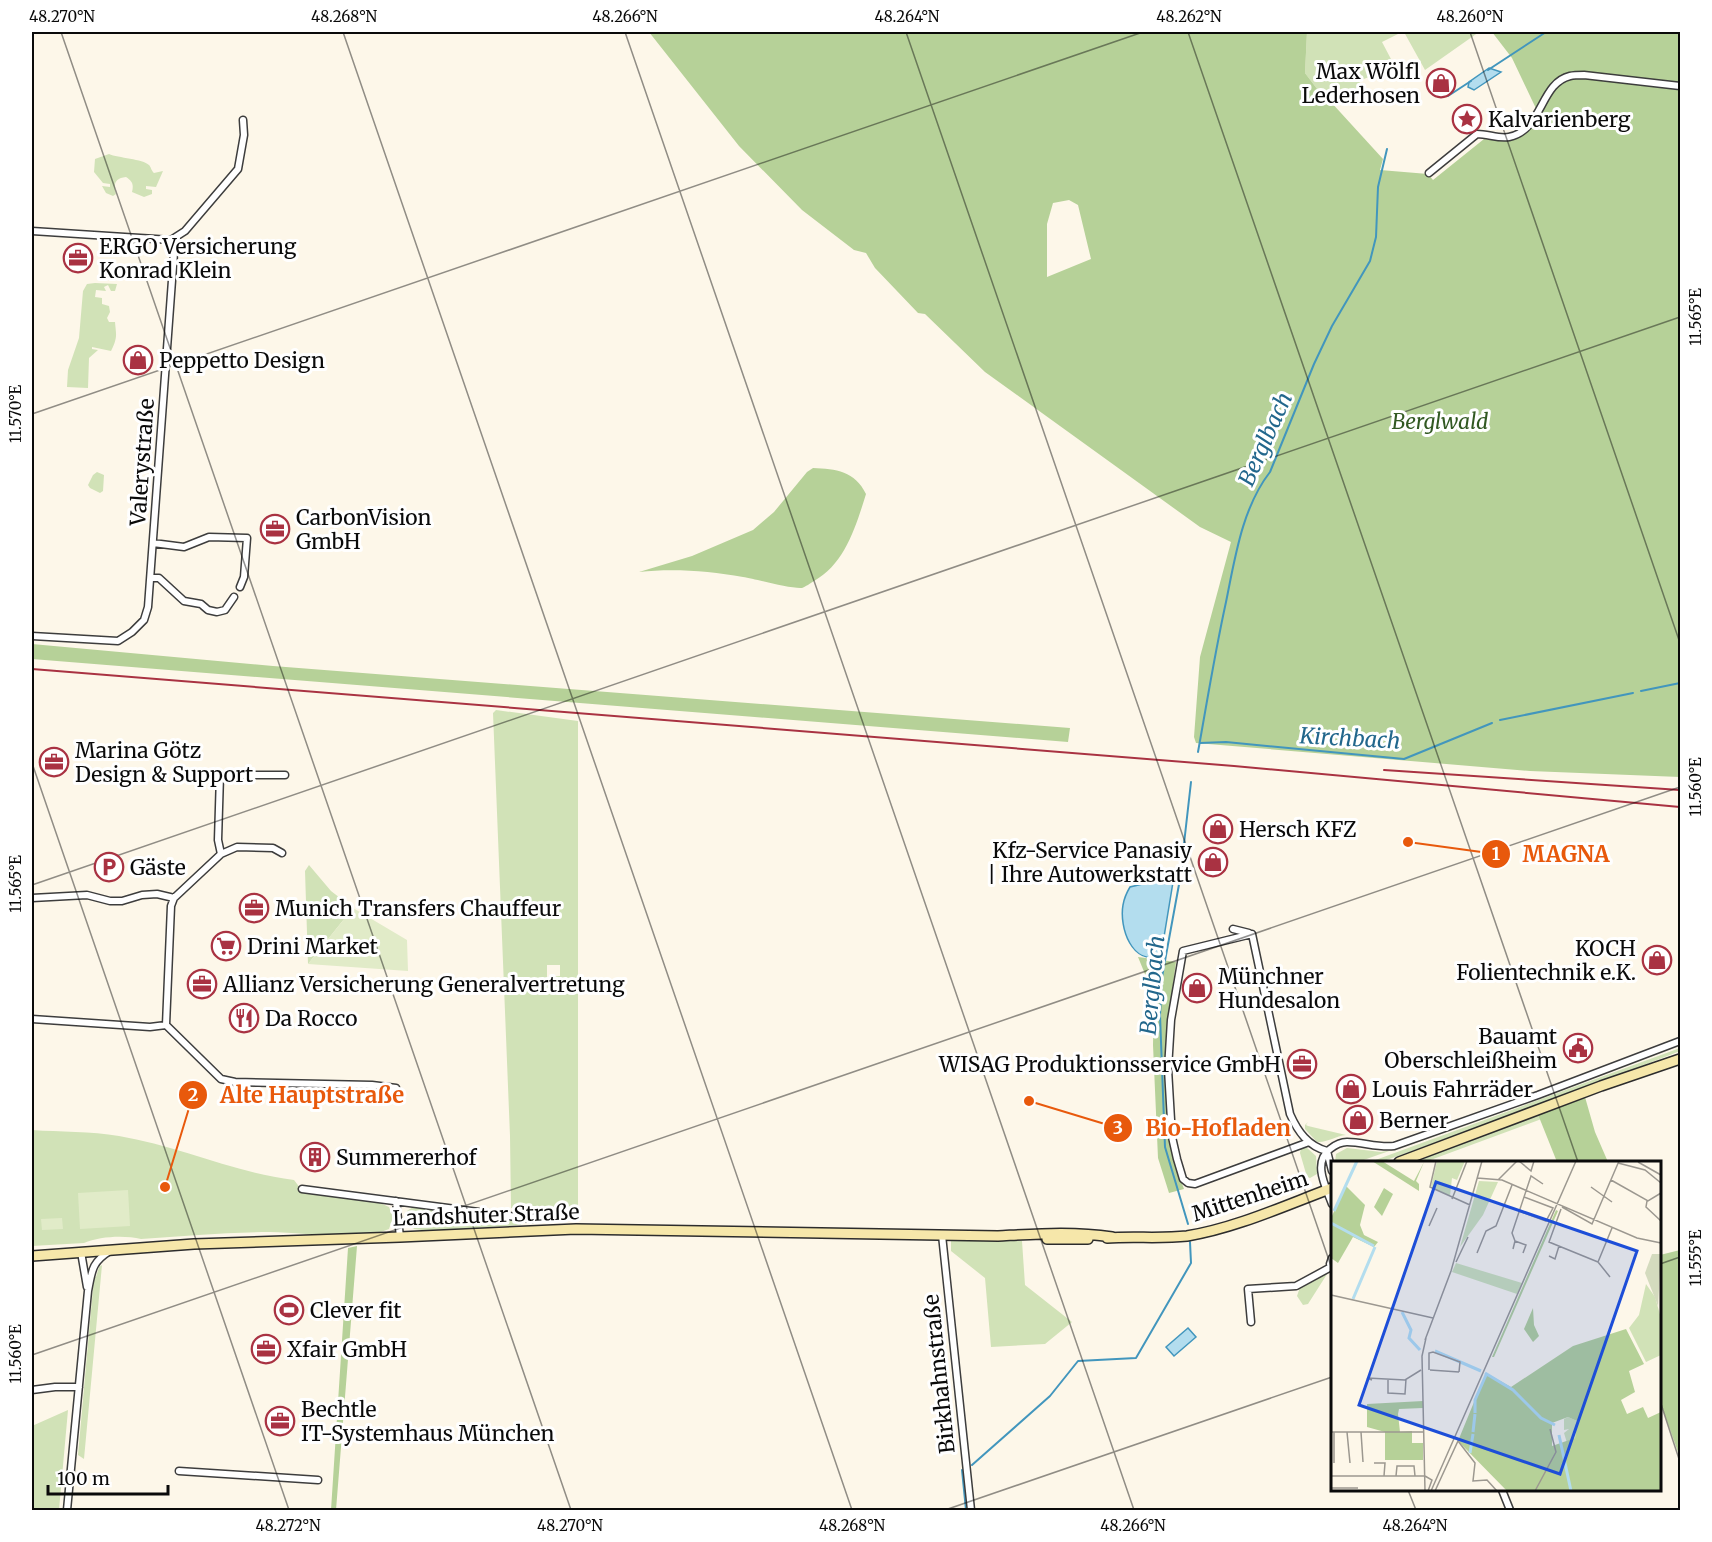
<svg xmlns="http://www.w3.org/2000/svg" width="1712" height="1542" viewBox="0 0 1712 1542" font-family="Merriweather,serif">
  <style>
    .green { fill: #d1e2b7; fill-rule: evenodd }
    .forest { fill: #b6d198; fill-rule: evenodd }
    .pitch { fill: #e1ebc8 }
    .water { fill: #b3ddee; stroke: #4296bd; stroke-width: 1.5 }
    .lines { fill: none; stroke-linecap: round; stroke-linejoin: round }
    .stream { stroke: #4296bd; stroke-width: 2 }
    .minor-casing { stroke: #3d3d3d; stroke-width: 9 }
    .secondary-casing { stroke: #2c2c2c; stroke-width: 12 }
    .minor { stroke: #fff; stroke-width: 6 }
    .secondary { stroke: #f6e7aa; stroke-width: 9 }
    .rail { stroke: #a93242; stroke-width: 2 }
    .ticks { fill: none; stroke: #0a0a0a; stroke-width: 1.5; stroke-opacity: 0.45 }
    .labels { text-anchor: middle; dominant-baseline: central; stroke-width: 6; stroke-linejoin: round; paint-order: stroke }
    .poi-label { font-size: 21px; fill: #0a0a0a; stroke: #fff; text-anchor: start }
    .park-label { font-size: 21px; font-style: italic; fill: #325922; stroke: #fff }
    .street-label { font-size: 21px; fill: #0a0a0a; stroke: #fff }
    .water-label { font-size: 22px; font-style: italic; fill: #22678c; stroke: #fff }
    .inset-river { fill: none; stroke: #b3ddee; stroke-width: 3 }
    .inset-road { fill: none; stroke: #9c9890; stroke-width: 1.5 }
    .view { fill: #1d4ed8; fill-opacity: 0.15; stroke: #1d4ed8; stroke-width: 3 }
    .inset-edge { fill: none; stroke: #0a0a0a; stroke-width: 3 }
    .leader { fill: none; stroke: #e8590c; stroke-width: 2 }
    .callout-dot { fill: #e8590c; stroke: #fff; stroke-width: 2 }
    .mark-label { font-size: 18px; text-anchor: middle; font-weight: bold; fill: #fff }
    .callout-label { font-size: 22px; text-anchor: middle; font-weight: bold; fill: #e8590c; stroke: #fff; stroke-width: 6; stroke-linejoin: round; paint-order: stroke }
    .neatline { fill: none; stroke: #0a0a0a; stroke-width: 2 }
    .ticks-label { font-size: 15px; text-anchor: middle; fill: #0a0a0a }
  </style>
  <rect width="100%" height="100%" fill="#fdf7e9"/>
  <path class="green" d="M1307,32H1402L1382,42L1401,78L1396,81L1389,70L1361,80L1356,90L1327,102L1305,73Z
    M1404,32H1479L1425,70Z
    M109,154C118,158 143,159 149,165C151,167 151,170 154,173L163,171L156,187L146,186V189L152,190V194L144,197L132,192C134,184 132,181 126,177C115,178 113,184 116,194L113,196L106,193L102,186L110,187V184L103,183L94,172L95,159Z
    M95,283L117,284L115,291H111L108,285L104,287L106,291L96,290L95,297L102,298V304L109,306L110,312L107,318L109,322H115C116,335 118,337 111,351L92,347V349L98,350L89,358L88,388L67,387L68,370L79,338L83,291L87,284Z
    M97,472L104,475L103,491L100,493L90,488L88,485L93,475Z
    M496,710L578,721V1214L543,1209L511,1208L510,1136L493,713ZM547,965H560V976L547,977Z
    M309,865L331,891L353,908L308,964L305,871Z
    M1680,1048V1051C1581,1090 1481,1126 1381,1162H1370Z
    M1566,1102L1555,1114L1425,1162H1417L1471,1138Z
    M1308,1122L1306,1125L1308,1126L1346,1135C1335,1136 1327,1143 1317,1142L1305,1129V1125Z
    M32,1130C60,1132 91,1131 119,1136C179,1146 235,1173 294,1180L304,1193L380,1203L389,1207L393,1217L389,1229C358,1243 304,1232 270,1232C227,1232 184,1236 141,1239C125,1235 100,1236 84,1243L32,1246Z
    M1301,1147H1306L1316,1156L1317,1174L1310,1178L1307,1177L1300,1153Z
    M1347,1148L1381,1152L1392,1150L1358,1162H1335L1336,1154Z
    M413,1207L522,1221L521,1225L430,1231L414,1229L406,1220L407,1211Z
    M951,1240L1022,1241L1025,1285L1072,1322L1045,1344L991,1347L985,1278L951,1251Z
    M102,1265L84,1459L78,1455L94,1277H96L99,1267Z
    M1329,1271L1308,1304L1303,1305L1297,1296L1300,1287Z
    M68,1410L59,1510H32V1426Z"/>
  <path class="forest" d="M649,32H1307L1305,73L1327,102L1330,101L1383,159L1380,170L1428,174L1433,180L1484,139C1513,143 1521,138 1540,117L1512,58L1492,32H1680V777L1530,771L1196,743L1194,737L1200,657L1231,542L1200,527L985,372L925,314L918,313L875,268L866,253L854,250L802,210L739,146ZM1069,200L1078,205L1091,259L1047,277V224L1053,203Z
    M813,468C836,469 855,471 866,494C856,526 845,564 814,581C811,583 805,587 802,588C791,589 756,579 743,577C709,571 673,568 639,572L692,556L753,530L774,512L807,472Z
    M32,644L273,666L1070,728L1068,742L32,659Z
    M1138,957L1176,962C1166,1034 1156,1121 1184,1189L1169,1193L1158,1158L1153,1045L1154,996Z
    M1585,1097L1595,1132L1608,1162H1557L1537,1112Z
    M357,1246L336,1510H331L348,1248Z
    M1680,1250V1458L1660,1400V1255Z"/>
  <path class="pitch" d="M353,908L407,940L408,971L308,964Z
    M128,1190L130,1226L80,1229L78,1193Z
    M62,1218L63,1229L42,1230L41,1219Z"/>
  <path class="water" d="M1489,68L1501,72L1474,90L1468,87L1469,82Z
    M1166,871L1174,876L1161,955C1132,967 1119,927 1123,905C1124,899 1127,892 1130,887L1155,881Z
    M1188,1328L1196,1337L1174,1356L1166,1347Z"/>
  <g class="lines">
    <path class="stream" d="M1488,70L1546,32
      M1448,96L1471,81
      M1641,691L1680,683
      M1500,720L1633,693
      M1200,743L1226,742L1404,759L1492,723
      M1198,752C1207,702 1215,652 1226,602C1235,558 1242,508 1270,472L1314,364L1332,326L1370,261L1376,237L1378,187L1387,149
      M1188,1224L1165,1147L1160,1015L1162,977L1180,879L1191,782
      M972,1465L1050,1396L1078,1361L1136,1358L1191,1263L1190,1242
      M962,1470L966,1510"/>
    <g class="minor-casing">
      <path id="minor" d="M1429,173L1477,134C1488,134 1499,139 1509,137C1543,130 1540,83 1570,76C1574,75 1580,75 1584,75L1680,86
        M32,231L171,240
        M171,240L185,231L238,169L244,135L243,120
        M153,543L184,547L209,537L247,538L244,577L240,587
        M151,578H159L184,601L201,604L208,610L217,612L225,610L234,597
        M32,636L118,641L132,632L144,620L148,607L174,253L171,240
        M221,854L218,840L220,775H285
        M32,898L87,895L110,901H122L142,895L157,894L174,898
        M1233,929L1249,933
        M1252,934L1183,951L1171,1020L1168,1069L1172,1137L1177,1159L1183,1179L1188,1183L1195,1184L1309,1142
        M1252,934L1290,1114C1298,1132 1308,1146 1327,1151
        M32,1019L150,1027L166,1025
        M166,1025L171,906L174,898L221,854L237,847L273,848L282,853
        M166,1025L221,1079L235,1082L372,1085L396,1088
        M1327,1151L1332,1171
        M302,1189L532,1219L540,1214
        M396,1201L400,1237
        M1332,1204C1326,1187 1312,1163 1330,1149C1335,1145 1341,1142 1347,1142C1363,1142 1378,1148 1394,1146L1538,1095L1680,1041
        M942,1235L971,1510
        M81,1252L87,1287
        M1332,1268L1330,1264L1332,1258
        M1251,1322L1248,1289L1296,1286L1331,1267
        M32,1390L55,1387H79
        M179,1471L318,1480
        M1502,1490L1510,1510
        M67,1510L88,1291C92,1270 92,1262 110,1251"/>
    </g>
    <g class="secondary-casing">
      <path id="secondary" d="M1399,1162L1601,1086L1680,1059
        M1107,1238C1134,1236 1160,1239 1187,1236C1236,1228 1286,1205 1332,1188
        M1047,1239H1088
        M32,1256L194,1244L400,1237L576,1229L998,1236C1036,1234 1073,1231 1112,1237"/>
    </g>
    <use href="#minor" class="minor"/>
    <use href="#secondary" class="secondary"/>
    <path class="rail" d="M32,669L1234,766L1680,807
      M1384,770L1680,790"/>
  </g>
  <path class="ticks" d="M61,32L571,1510M343,32L852,1510M625,32L1134,1510M906,32L1332,1269M1188,32L1578,1162M1470,32L1680,643M32,414L1143,32M32,763L289,1510M32,885L1680,317M1660,1264L1680,1257M32,1355L1680,787M1660,1401L1680,1462M1408,1490L1416,1510M945,1510L1332,1377"/>
  <defs>
    <g id="shop-ring" transform="scale(1.5)"><circle r="9.5" fill="#fff" stroke="#a93242" stroke-width="1.5"/><path d="M-5-2.5h2.3a2.7 3.5 0 0 1 5.4 0H5L5.5 6h-11ZM-1.5-2.5h3a1.5 2.3 0 0 0-3 0Z" fill="#a93242"/></g>
    <g id="sight-ring" transform="scale(1.5)"><circle r="9.5" fill="#fff" stroke="#a93242" stroke-width="1.5"/><path d="M0-6L1.8-2.2L6-1.7L2.9 1.2L3.7 5.4L0 3.3L-3.7 5.4L-2.9 1.2L-6-1.7L-1.8-2.2Z" fill="#a93242"/></g>
    <g id="office-ring" transform="scale(1.5)"><circle r="9.5" fill="#fff" stroke="#a93242" stroke-width="1.5"/><path d="M-6-3h4V-5.5h4V-3h4V5H-6ZM-1-4.5V-3h2v-1.5ZM-6 0V1H6V0Z" fill="#a93242"/></g>
    <g id="parking-ring" transform="scale(1.5)"><circle r="9.5" fill="#fff" stroke="#a93242" stroke-width="1.5"/><path d="M-3.5-5.5H1a3.5 3.5 0 0 1 0 7H-1V5.5H-3.5ZM-1-3.4V-.6H.8a1.4 1.4 0 0 0 0-2.8Z" fill="#a93242"/></g>
    <g id="supermarket-ring" transform="scale(1.5)"><circle r="9.5" fill="#fff" stroke="#a93242" stroke-width="1.5"/><path d="M-6-5.5h2.5l.6 2H6L4.5 2H-2.5L-4.4-4H-6ZM-1.5 3.2a1.3 1.3 0 1 0 .1 0ZM3 3.2a1.3 1.3 0 1 0 .1 0Z" fill="#a93242"/></g>
    <g id="restaurant-ring" transform="scale(1.5)"><circle r="9.5" fill="#fff" stroke="#a93242" stroke-width="1.5"/><path d="M-5-6h1v4h1v-4h1v4h1v-4h1v5L-1.5 .5V6h-2V.5L-5-1ZM5-6V6H3V1.5H1.5Q1.5-4 5-6Z" fill="#a93242"/></g>
    <g id="civic-ring" transform="scale(1.5)"><circle r="9.5" fill="#fff" stroke="#a93242" stroke-width="1.5"/><path d="M-.6-6.5H3V-4.5H.6V-3L4-1V1h2V6H-6V1h2V-1L-.6-3ZM-1.2 2.5V6h2.4V2.5Z" fill="#a93242"/></g>
    <g id="building-ring" transform="scale(1.5)"><circle r="9.5" fill="#fff" stroke="#a93242" stroke-width="1.5"/><path d="M-4-6H4V6H1V3H-1V6H-4ZM-2.5-4.3h1.7v1.8h-1.7ZM.8-4.3h1.7v1.8H.8ZM-2.5-1h1.7V.8h-1.7ZM.8-1h1.7V.8H.8Z" fill="#a93242"/></g>
    <g id="stadium-ring" transform="scale(1.5)"><circle r="9.5" fill="#fff" stroke="#a93242" stroke-width="1.5"/><path d="M0-5a6.5 5 0 1 0 0 10a6.5 5 0 1 0 0-10ZM-3.5-1.8h7v3.6h-7Z" fill="#a93242"/></g>
  </defs>
  <g fill-rule="evenodd">
    <use href="#shop-ring" x="1441" y="83"/>
    <use href="#sight-ring" x="1467" y="119"/>
    <use href="#office-ring" x="78" y="258"/>
    <use href="#shop-ring" x="138" y="360"/>
    <use href="#office-ring" x="275" y="529"/>
    <use href="#office-ring" x="54" y="762"/>
    <use href="#shop-ring" x="1218" y="829"/>
    <use href="#shop-ring" x="1213" y="862"/>
    <use href="#parking-ring" x="109" y="867"/>
    <use href="#office-ring" x="254" y="908"/>
    <use href="#supermarket-ring" x="226" y="946"/>
    <use href="#shop-ring" x="1657" y="960"/>
    <use href="#office-ring" x="202" y="984"/>
    <use href="#shop-ring" x="1197" y="988"/>
    <use href="#restaurant-ring" x="244" y="1018"/>
    <use href="#civic-ring" x="1578" y="1048"/>
    <use href="#office-ring" x="1302" y="1064"/>
    <use href="#shop-ring" x="1351" y="1089"/>
    <use href="#shop-ring" x="1358" y="1120"/>
    <use href="#building-ring" x="315" y="1157"/>
    <use href="#stadium-ring" x="289" y="1310"/>
    <use href="#office-ring" x="266" y="1349"/>
    <use href="#office-ring" x="280" y="1421"/>
  </g>
  <g class="labels">
    <g class="poi-label">
      <text x="1420" y="71" text-anchor="end">Max Wölfl<tspan x="1420" dy="24">Lederhosen</tspan></text>
      <text x="1488" y="119">Kalvarienberg</text>
      <text x="99" y="246">ERGO Versicherung<tspan x="99" dy="24">Konrad Klein</tspan></text>
      <text x="159" y="360">Peppetto Design</text>
      <text x="296" y="517">CarbonVision<tspan x="296" dy="24">GmbH</tspan></text>
      <text x="75" y="750">Marina Götz<tspan x="75" dy="24">Design &amp; Support</tspan></text>
      <text x="1239" y="829">Hersch KFZ</text>
      <text x="1192" y="850" text-anchor="end">Kfz-Service Panasiy<tspan x="1192" dy="24">| Ihre Autowerkstatt</tspan></text>
      <text x="130" y="867">Gäste</text>
      <text x="275" y="908">Munich Transfers Chauffeur</text>
      <text x="247" y="946">Drini Market</text>
      <text x="1636" y="948" text-anchor="end">KOCH<tspan x="1636" dy="24">Folientechnik e.K.</tspan></text>
      <text x="1218" y="976">Münchner<tspan x="1218" dy="24">Hundesalon</tspan></text>
      <text x="223" y="984">Allianz Versicherung Generalvertretung</text>
      <text x="265" y="1018">Da Rocco</text>
      <text x="1557" y="1036" text-anchor="end">Bauamt<tspan x="1557" dy="24">Oberschleißheim</tspan></text>
      <text x="1281" y="1064" text-anchor="end">WISAG Produktionsservice GmbH</text>
      <text x="1372" y="1089">Louis Fahrräder</text>
      <text x="1379" y="1120">Berner</text>
      <text x="336" y="1157">Summererhof</text>
      <text x="310" y="1310">Clever fit</text>
      <text x="287" y="1349">Xfair GmbH</text>
      <text x="301" y="1409">Bechtle<tspan x="301" dy="24">IT-Systemhaus München</tspan></text>
    </g>
    <g class="park-label">
      <text x="1440" y="421">Berglwald</text>
    </g>
    <g class="street-label">
      <text transform="translate(142 462) rotate(-86)">Valerystraße</text>
      <text transform="translate(1250 1196) rotate(-18)">Mittenheim</text>
      <text transform="translate(486 1215) rotate(-2)">Landshuter Straße</text>
      <text transform="translate(939 1374) rotate(-96)">Birkhahnstraße</text>
    </g>
    <g class="water-label">
      <text transform="translate(1265 439) rotate(-66)">Berglbach</text>
      <text transform="translate(1350 738) rotate(3)">Kirchbach</text>
      <text transform="translate(1152 985) rotate(-85)">Berglbach</text>
    </g>
  </g>
  <g transform="translate(1331 1161)">
    <rect width="330" height="330" fill="#fdf7e9"/>
    <path d="M106,0H134L126,19L121,17L119,35L100,26ZM148,20L167,21L152,54L129,86ZM125,102L191,122L186,133L121,111ZM315,123L324,136L330,157V194L315,201L298,167L308,154ZM237,256L246,260L244,277L236,282L233,272L238,268L233,269V258Z" fill="#d1e2b7"/>
    <path d="M41,0H51L83,20L93,1L85,20L88,23V39V30ZM15,25L34,44L29,64L33,74L47,81L43,86L22,76L7,102L0,97V57ZM53,27L62,33L51,55L43,46ZM225,49L227,50L163,196H161ZM202,147L203,164L208,175L202,181L193,168ZM295,168L313,203L298,210L304,231L290,239L296,253L312,246L317,257L330,251V330H176L127,280L155,212L180,226L242,185ZM237,256L246,260L244,277L221,285V262ZM92,240V247L68,248L67,253L69,271L81,270V282H92V299H54V271L36,266V243Z" fill="#b6d198" fill-rule="evenodd"/>
    <path d="M321,93H330L327,145L314,112Z" fill="#d4dbbe"/>
    <path class="inset-river" d="M3,50L26,0M0,62L43,85M22,138L44,86M71,151L80,169L78,177L89,189M104,190L150,210M154,212L182,229L210,257L224,264M144,252V239L155,214M142,271L144,253M228,274L240,330M139,292L142,273"/>
    <path class="inset-road" d="M105,0L99,26L139,44M188,0L200,10L203,0M307,1L330,14M287,2L314,9L330,22M146,17L171,19L306,77L330,82M167,19L186,0M280,19L317,40L330,32M260,26L281,41M121,38L136,0M316,40L315,46L330,60M231,46L261,63L288,0M230,48L218,81L267,101M188,50L215,60L222,47L193,36M98,65L106,47M184,80L195,84L192,92M182,88L184,80L181,72L200,15L212,23M146,92L155,70L165,65L181,24M218,95L224,98L228,85M125,101L137,76M267,101L281,67M267,101L279,116M0,134L102,157M94,179L120,110L151,0M98,209V192L102,191L129,201L128,211M99,209L128,211M41,219L36,217L74,219L90,209M57,219V232L74,233L75,218M0,271H93M3,271V302M16,271L19,302M30,271L32,301M43,302H54L53,315M0,315H94M65,315L66,305H83L84,315M94,315L101,319L97,330M0,327H27M94,330L91,195L95,177M100,330L245,0M104,330L127,280L144,302L142,320L156,319L166,330M204,330L225,291L219,268"/>
    <path class="view" d="M105,21L306,90L229,313L28,244Z"/>
    <rect width="330" height="330" class="inset-edge"/>
  </g>
  <path class="leader" d="M1408 842L1496 854M165 1187L193 1095M1029 1101L1118 1128"/>
  <g class="callout-dot">
    <circle cx="1408" cy="842" r="6"/>
    <circle cx="165" cy="1187" r="6"/>
    <circle cx="1029" cy="1101" r="6"/>
    <circle cx="1496" cy="854" r="15"/>
    <circle cx="193" cy="1095" r="15"/>
    <circle cx="1118" cy="1128" r="15"/>
  </g>
  <g class="mark-label">
    <text x="1496" y="860">1</text>
    <text x="193" y="1101">2</text>
    <text x="1118" y="1134">3</text>
  </g>
  <g class="callout-label">
    <text x="1566" y="862">MAGNA</text>
    <text x="312" y="1103">Alte Hauptstraße</text>
    <text x="1218" y="1136">Bio-Hofladen</text>
  </g>
  <rect width="1712" height="1542" fill="none" stroke="#ffffff" stroke-width="66"/>
  <path d="M48 1485v9h120v-9" fill="none" stroke="#0a0a0a" stroke-width="3"/>
  <text x="57" y="1485" font-size="18" fill="#0a0a0a" stroke="#ffffff" stroke-width="4.5" paint-order="stroke">100 m</text>
  <rect x="33" y="33" width="1646" height="1476" class="neatline"/>
  <g class="ticks-label">
    <text x="62" y="22">48.270°N</text>
    <text x="344" y="22">48.268°N</text>
    <text x="625" y="22">48.266°N</text>
    <text x="907" y="22">48.264°N</text>
    <text x="1189" y="22">48.262°N</text>
    <text x="1470" y="22">48.260°N</text>
    <text transform="translate(1696 317) rotate(-90)" y="5">11.565°E</text>
    <text transform="translate(16 414) rotate(-90)" y="5">11.570°E</text>
    <text transform="translate(1696 787) rotate(-90)" y="5">11.560°E</text>
    <text transform="translate(16 884) rotate(-90)" y="5">11.565°E</text>
    <text transform="translate(1696 1258) rotate(-90)" y="5">11.555°E</text>
    <text transform="translate(16 1354) rotate(-90)" y="5">11.560°E</text>
    <text x="288" y="1531">48.272°N</text>
    <text x="570" y="1531">48.270°N</text>
    <text x="852" y="1531">48.268°N</text>
    <text x="1133" y="1531">48.266°N</text>
    <text x="1415" y="1531">48.264°N</text>
  </g>
</svg>
